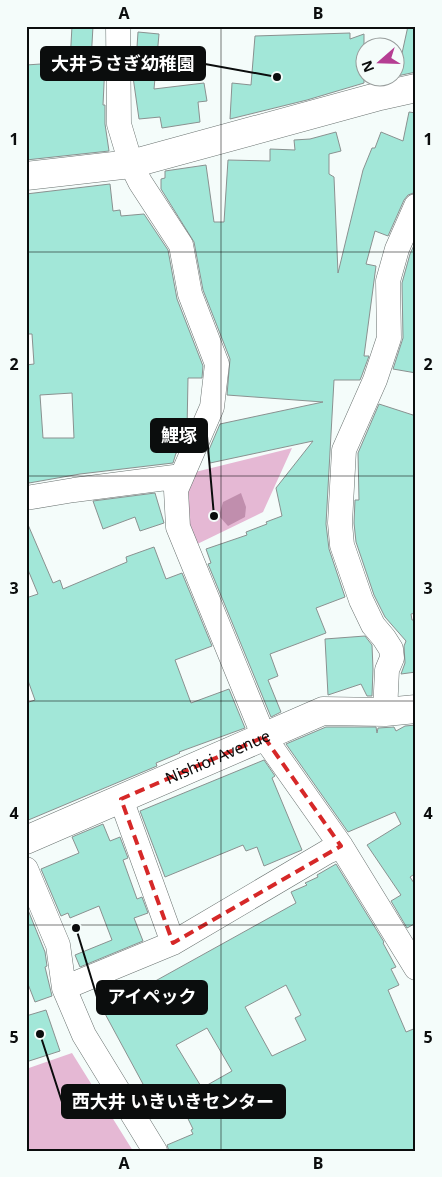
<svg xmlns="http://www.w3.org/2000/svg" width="442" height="1177" viewBox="0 0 442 1177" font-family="'Noto Sans','Noto Sans JP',sans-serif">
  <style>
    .green { fill: #e5b8d4 }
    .water { fill: #c08ead }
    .building { fill: #a2e7d8; stroke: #8a9190; fill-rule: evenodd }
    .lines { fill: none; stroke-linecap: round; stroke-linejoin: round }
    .minor-casing { stroke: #6a7270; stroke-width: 25 }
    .tertiary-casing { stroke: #6a7270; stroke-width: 29 }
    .minor { stroke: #fff; stroke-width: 24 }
    .tertiary { stroke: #fff; stroke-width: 28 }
    .marked { fill: none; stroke: #d62828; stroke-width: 4; stroke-dasharray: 10 6; stroke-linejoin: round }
    .grid { fill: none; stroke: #0b0d0d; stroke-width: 1; stroke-opacity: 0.55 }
    .labels { text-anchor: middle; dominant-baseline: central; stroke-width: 4; stroke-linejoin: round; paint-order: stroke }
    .street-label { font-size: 16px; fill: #0b0d0d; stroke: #f4fcfa }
    .leader { fill: none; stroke: #0b0d0d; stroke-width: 2 }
    .callout-dot { fill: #0b0d0d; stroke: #f4fcfa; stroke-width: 2 }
    .callout { fill: #0b0d0d; stroke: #0b0d0d; stroke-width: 2 }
    .callout-label { font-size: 18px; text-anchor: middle; font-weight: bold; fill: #fff }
    .neatline { fill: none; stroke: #0b0d0d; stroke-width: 2 }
    .grid-label { font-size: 16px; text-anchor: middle; font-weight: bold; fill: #0b0d0d }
  </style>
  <rect width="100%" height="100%" fill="#f4fcfa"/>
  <path class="green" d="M292,448L263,512L187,549L183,475Z
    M72,1053L133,1151H26V1069Z"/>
  <path class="water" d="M241,493L246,507L245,517L228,526L219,516L223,502Z"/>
  <path class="building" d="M72,26H93L91,62L105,63L103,105H105V124L109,151L26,160V65L70,62Z
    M408,26H416V72L397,76Z
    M138,32L159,34L154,89L204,83L207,101L198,102L200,122L162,128L160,117L139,119L132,70V47H137Z
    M350,33V39L364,34V83L307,100L230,119L232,83L251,85L255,36Z
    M409,112L416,113V192L408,195L404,200L388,236L375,231L366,264L376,266L364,356H369L362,375L360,380H334L326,524L329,549L345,597L316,608L326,633L270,654L278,676L268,680L281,712L271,717L208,564L211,563L206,549L247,535L246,532L267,524L266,522L282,516L276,488L313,441L210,463L208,452L220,424L323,402L227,395L230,359L203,290L194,242L161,189V179L165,178V171L206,165L214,222H224L228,160L270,161V149L295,150L294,140L310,139L336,132L341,151L329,154V174L334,177L338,273L363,170L372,148H375L381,132L403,141Z
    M110,184L113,211L120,210L121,216L144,214L168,250L177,299L203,366L202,378H188L187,430L177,453H176L173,463L80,474L29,483L26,475V365L34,364L32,334H26V194ZM72,393L74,438H43L40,395Z
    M416,241V373L393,369L403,338L402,283L410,254Z
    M379,404L416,416V613L411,614L412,620H416V672L401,674L405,663L404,646L406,641L385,617L374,595L356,542L354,523L355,500H359L358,453Z
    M155,493L164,523L140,531L135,517L103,529L93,501Z
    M26,520L53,583L60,580L63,589L127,562L126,557L154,547L166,579L182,573L212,646L175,660L191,703L229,689L245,728L179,752L180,753L156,763L157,766L26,821V703L35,700L26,675V598L38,594L26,565Z
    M365,636L372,645L373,669L372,696H367L361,684L328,695L325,639Z
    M416,725V873L410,877L416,886V923L407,928L391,901L401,895L367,845L401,824L395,812L348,832L286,744L326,727H376L377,733L378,728L394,727L396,731L405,726Z
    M264,760L275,776L272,778L302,850L264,866L257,847L246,851L243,845L165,877L140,811Z
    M103,824L110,841L120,837L128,858L123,860L137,899L142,897L148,913L134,918L143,941L80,967L75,955L112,940L99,906L70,918L68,913L61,916L41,869L79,853L72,837Z
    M336,864L384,942L383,943L396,967L391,969L399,985L388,990L406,1032L416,1028V1151H169L167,1145L193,1134L191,1130L193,1129L174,1090L144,1107L134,1090L143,1084L103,1010L296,903L291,892L307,885L305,883L318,877L317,875ZM286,985L301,1015L295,1018L306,1040L272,1056L245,1007ZM207,1028L232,1071L202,1088L176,1045Z
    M26,905L45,952L47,966L45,967L52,996L35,1002L26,979Z
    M46,1010L60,1051L26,1062V1016Z"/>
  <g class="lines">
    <g class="minor-casing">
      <path id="minor" d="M118,26L119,124L131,164L140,182L181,245L190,294L217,364L212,407L176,490L178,527L264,737L341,846L416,968
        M26,498L74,490L182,476
        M385,712L387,670L392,658L391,649L384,638L373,625L361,600L342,545L340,523L344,450L375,380L389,338L388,281L397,249L416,206
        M121,799L173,943
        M26,869L58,945L64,988L84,1035L155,1151
        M64,988L173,943L327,852L341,846"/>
    </g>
    <g class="tertiary-casing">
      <g id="tertiary">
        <path d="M26,176L131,164L380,96L416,88"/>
        <path id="s1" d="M26,840L323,711L385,712L416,709"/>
      </g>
    </g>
    <use href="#minor" class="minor"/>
    <use href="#tertiary" class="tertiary"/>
  </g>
  <path class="marked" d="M264,737L341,846L173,943L121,799Z"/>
  <path class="grid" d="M221,26V1151M26,252H416M26,476H416M26,701H416M26,925H416"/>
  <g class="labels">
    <g class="street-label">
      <text stroke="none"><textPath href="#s1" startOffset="209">Nishioi Avenue</textPath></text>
    </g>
  </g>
  <path class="leader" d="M277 77L205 64M214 516L207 436M76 928L97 997M40 1034L62 1102"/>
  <g class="callout-dot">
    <circle cx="277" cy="77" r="5"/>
    <circle cx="214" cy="516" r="5"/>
    <circle cx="76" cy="928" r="5"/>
    <circle cx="40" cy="1034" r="5"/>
  </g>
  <g class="callout">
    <rect x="41" y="47" width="164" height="33" rx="5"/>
    <rect x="151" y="419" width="56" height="33" rx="5"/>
    <rect x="97" y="981" width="110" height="33" rx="5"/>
    <rect x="62" y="1085" width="223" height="33" rx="5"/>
  </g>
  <g class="callout-label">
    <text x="123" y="70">大井うさぎ幼稚園</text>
    <text x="179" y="442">鯉塚</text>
    <text x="152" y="1003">アイペック</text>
    <text x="173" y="1108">西大井 いきいきセンター</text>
  </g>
  <rect width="442" height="1177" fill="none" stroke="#f4fcfa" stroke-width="55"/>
  <g transform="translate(380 62) rotate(250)"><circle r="24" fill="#f4fcfa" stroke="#979c9b"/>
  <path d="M0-4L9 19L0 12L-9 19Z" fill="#b53e93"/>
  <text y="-8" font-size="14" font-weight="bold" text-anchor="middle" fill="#0b0d0d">N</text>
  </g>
  <rect x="28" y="28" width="386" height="1122" class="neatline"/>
  <g class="grid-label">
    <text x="124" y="19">A</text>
    <text x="318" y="19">B</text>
    <text x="14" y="145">1</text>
    <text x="428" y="145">1</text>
    <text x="14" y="370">2</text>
    <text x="428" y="370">2</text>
    <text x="14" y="594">3</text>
    <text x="428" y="594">3</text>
    <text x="14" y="819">4</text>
    <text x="428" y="819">4</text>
    <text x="14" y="1043">5</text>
    <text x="428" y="1043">5</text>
    <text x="124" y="1169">A</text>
    <text x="318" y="1169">B</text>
  </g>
</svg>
